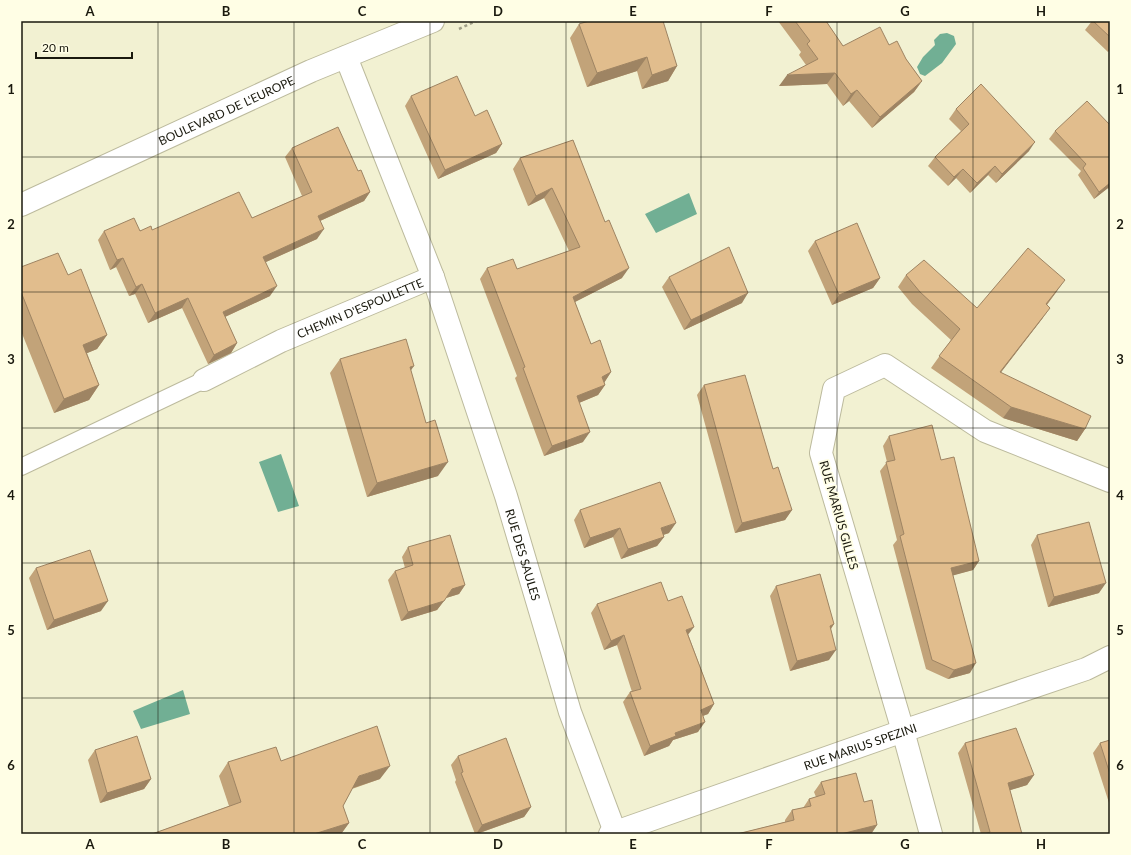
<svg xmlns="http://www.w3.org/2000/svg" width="1131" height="855" viewBox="0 0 1131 855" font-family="Lato,sans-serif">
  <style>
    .water { fill: #71af94 }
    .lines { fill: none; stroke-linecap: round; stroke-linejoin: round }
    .service-casing { stroke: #bcba9d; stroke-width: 18 }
    .minor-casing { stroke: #bcba9d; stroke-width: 24 }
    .secondary-casing { stroke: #bcba9d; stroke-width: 24 }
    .path { stroke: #a09f88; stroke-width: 2.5; stroke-dasharray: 3 3; stroke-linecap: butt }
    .service { stroke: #fff; stroke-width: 16 }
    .minor { stroke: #fff; stroke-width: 22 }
    .secondary { stroke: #fff; stroke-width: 22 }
    .wall { fill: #c2a379 }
    .shaded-wall { fill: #9e8463 }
    .building { fill: #e1bd8d; stroke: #9e8463 }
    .grid { fill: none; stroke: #1a190e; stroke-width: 1; stroke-opacity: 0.55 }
    .labels { text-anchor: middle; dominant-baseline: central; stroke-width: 3.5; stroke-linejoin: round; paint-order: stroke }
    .street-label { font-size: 12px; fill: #1a190e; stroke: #fffee5 }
    .neatline { fill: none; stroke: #1a190e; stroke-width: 1.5 }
    .grid-label { font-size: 13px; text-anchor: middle; font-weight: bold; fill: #1a190e }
  </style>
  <rect width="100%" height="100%" fill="#f2f1d2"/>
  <path class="water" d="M947,33L954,36L956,44L942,63L925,76L920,74L917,67L923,57L935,45L934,40L940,34Z
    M689,193L697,214L656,233L645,214Z
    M281,454L299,506L278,512L259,462Z
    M183,690L190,714L141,729L133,711Z"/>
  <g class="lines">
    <g class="service-casing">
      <path id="service" d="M21,467L204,380"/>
    </g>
    <g class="minor-casing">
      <g id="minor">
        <path id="s1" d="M433,277L506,496L570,712L615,832"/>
        <path id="s2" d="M204,380L281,341L433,277L346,57"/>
        <path id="s3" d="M610,834L903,731L1086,669L1110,657"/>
        <path d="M931,834L903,731L821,453L834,389L885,365L985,431L1110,481"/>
      </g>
    </g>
    <g class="secondary-casing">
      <g id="secondary">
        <path id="s4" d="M21,205L311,71L433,21"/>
      </g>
    </g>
    <path class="path" d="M459,29L476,21"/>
    <use href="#service" class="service"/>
    <use href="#minor" class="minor"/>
    <use href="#secondary" class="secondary"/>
  </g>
  <path class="wall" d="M778,21H826L843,46L889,45L906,59L922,81L914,92L872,128L849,101L843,106L827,84L779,86L806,65L799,55L801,52Z
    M1092,21H1110V50L1108,52L1085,30Z
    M579,24L677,66L668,81L642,89L637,71L587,87L570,38Z
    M411,96L475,116L502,144L496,153L438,179L405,106Z
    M956,109L1029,151L996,183L988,175L970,193L956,178L948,186L928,166L935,157L961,131L949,119Z
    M1110,125V190L1108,188L1094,199L1078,175L1081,171L1049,139L1055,131Z
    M573,140L622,278L575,302L591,344L611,372L604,383L605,385L598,395L579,403L583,442L544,456L515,378L517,376L480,279L487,268L517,269L569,251L544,198L528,206L513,169L520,158Z
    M292,148L358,171L370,192L364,201L320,221L317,239L266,262L270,296L225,317L237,343L231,353L208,364L182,308L148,323L135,294L129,296L116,267L110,270L98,240L104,231L152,230L252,218L302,196L285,157Z
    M815,241L880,278L873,288L832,305L808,251Z
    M21,267L68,275L107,335L97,349L87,353L99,385L89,400L54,413L21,331Z
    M906,275L977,308L1057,291L1047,305L1042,319L1001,372L1085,429L1077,441L1003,418L931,368L951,340L912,304L898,287Z
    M669,277L742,303L684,330L662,287Z
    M340,359L411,371L438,476L367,497L330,373Z
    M704,385L792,510L785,520L735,533L697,395Z
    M889,436L941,460L979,561L973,570L953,575L970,673L948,679L926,669L893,545L897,540L880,471L887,462L883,446Z
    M580,510L669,533L663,535L664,537L657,546L621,559L613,537L584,548L574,520Z
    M1037,535L1099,593L1048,607L1031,545Z
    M408,547L465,585L459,594L446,598L437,610L401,621L388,580L395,571L405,568L402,557Z
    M36,568L101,611L47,630L29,578Z
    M776,586L834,624L831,629L829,660L790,671L770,596Z
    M668,601L688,634L714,704L708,714L703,716L698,732L673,740L669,746L644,756L623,702L630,692H632L617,645L604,650L591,613L597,604Z
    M1110,740V806L1093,753L1100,743Z
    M965,743L1034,775L1027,785L1010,790L1022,834H981L958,753Z
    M95,750L151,779L144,789L100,803L88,760Z
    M458,756L531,807L524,817L477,834H475L455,782L456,780L451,765Z
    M281,761L380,779L352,789L343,806L349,823L341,834H152L229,806L219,776L228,762Z
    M821,782L864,802L877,825L871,834H737L785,822V820L792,810L803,808L809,799L816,797L814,792Z"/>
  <path class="shaded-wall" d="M647,57L637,71L587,87L597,73Z
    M677,66L668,81L642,89L652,75Z
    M835,73L827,84L779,86L787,75Z
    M922,81L914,92L872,128L880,117Z
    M857,90L849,101L843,106L851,94Z
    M1035,142L1029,151L996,183L1002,174Z
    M502,144L496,153L438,179L445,170Z
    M995,166L988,175L970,193L977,183Z
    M963,169L956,178L948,186L954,177Z
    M1110,183V184L1108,188L1094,199L1099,192Z
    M552,188L544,198L528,206L536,196Z
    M370,192L364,201L311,225L318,216Z
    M324,229L317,239L257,266L263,257Z
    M123,258L116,267L110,270L117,260Z
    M629,268L622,278L565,307L573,297Z
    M880,278L873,288L832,305L839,295Z
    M1065,280L1057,291L1038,316L1046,304Z
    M142,284L135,294L129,296L136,287Z
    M277,286L270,296L216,321L223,312Z
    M748,293L742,303L684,330L691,320Z
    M188,298L182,308L148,323L155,313Z
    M1050,308L1042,319L992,384L1000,372Z
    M107,335L97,349L73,359L83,345Z
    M237,343L231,353L208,364L214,355Z
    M414,366L404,380L410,367Z
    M611,372L604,383L602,377Z
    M99,385L89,400L54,413L64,399Z
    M605,385L598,395L569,407L577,396Z
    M1011,407L1085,429L1077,441L1003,418Z
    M590,432L583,442L544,456L552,446Z
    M448,462L438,476L367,497L377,483Z
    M792,510L785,520L735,533L742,523Z
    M676,523L669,533L654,538L661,528Z
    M620,528L613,537L584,548L590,538Z
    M664,537L657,546L621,559L628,549Z
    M979,561L973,570L944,578L951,568Z
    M1106,583L1099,593L1048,607L1054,597Z
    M465,585L459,594L446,598L452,589Z
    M108,601L101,611L47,630L54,620Z
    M444,601L437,610L401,621L408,612Z
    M834,624L827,634L830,626Z
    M694,627L687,636L686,630Z
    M624,635L617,645L604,650L611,641Z
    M836,650L829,660L790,671L797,661Z
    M976,663L970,673L948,679L954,670Z
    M714,704L708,714L694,719L701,710Z
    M705,722L698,732L673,740L669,746L644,756L650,746L675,733Z
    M390,766L380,779L350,789L359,776Z
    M1034,775L1027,785L1001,793L1008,783Z
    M151,779L144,789L100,803L107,793Z
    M531,807L524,817L476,834L482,825Z
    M349,823L341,834H314Z
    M877,825L871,834H841Z"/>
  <path class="building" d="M589,21H663L677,66L652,75L647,57L597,73L579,24Z
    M795,21H826L843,46L880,27L889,45L897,41L906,59L922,81L880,117L857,90L851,94L835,73L787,75L818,59L807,44L810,41Z
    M1093,21H1110V37Z
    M457,76L475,116L487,110L502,144L445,170L411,96Z
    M981,84L1035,142L1002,174L995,166L977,183L963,169L954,177L935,157L969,124L956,109Z
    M1087,101L1110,125V183L1099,192L1083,168L1086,164L1055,131Z
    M338,127L358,171L361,170L370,192L318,216L324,229L263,257L277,286L223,312L237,343L214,355L188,298L155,313L142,284L136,287L123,258L117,260L104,231L134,218L140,231L151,226L152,230L239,192L252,218L312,192L292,148Z
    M573,140L605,222L609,220L629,268L573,297L591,344L600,340L611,372L602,377L605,385L577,396L590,432L552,446L523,368L525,367L487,268L513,259L517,269L580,247L552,188L536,196L520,158Z
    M857,223L880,278L839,295L815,241Z
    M729,247L748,293L691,320L669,277Z
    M1028,248L1065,280L1046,304L1050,308L1000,372L1091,416L1085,429L1011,407L939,356L960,329L920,292L906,275L924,260L977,308Z
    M58,253L68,275L81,269L107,335L83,345L99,385L64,399L21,292V267Z
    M406,339L414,366L410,367L426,423L435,420L448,462L377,483L340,359Z
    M745,375L773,469L778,467L792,510L742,523L704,385Z
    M932,425L941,460L954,457L979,561L951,568L976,663L954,670L932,660L900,536L904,534L886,462L895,460L889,436Z
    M660,482L676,523L661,528L664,537L628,549L620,528L590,538L580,510Z
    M1089,522L1106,583L1054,597L1037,535Z
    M450,535L465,585L452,589L444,601L408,612L395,571L413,565L408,547Z
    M90,550L108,601L54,620L36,568Z
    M820,574L834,624L830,626L836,650L797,661L776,586Z
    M661,582L668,601L682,596L694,627L686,630L714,704L701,710L705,722L675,733L676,736L650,746L630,692L641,689L624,635L611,641L597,604Z
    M377,726L390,766L359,776L343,806L349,823L314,834H152L241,802L228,762L276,747L281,761Z
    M1016,728L1034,775L1008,783L1022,834H985L990,832L965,743Z
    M137,736L151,779L107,793L95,750Z
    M506,738L531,807L482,825L461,773L463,772L458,756Z
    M1110,740V774L1100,743Z
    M856,773L864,802L872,800L877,825L841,834H737L794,820L792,810L811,806L809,799L825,794L821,782Z"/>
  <path class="grid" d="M158,21V834M294,21V834M430,21V834M566,21V834M701,21V834M837,21V834M973,21V834M21,157H1110M21,292H1110M21,428H1110M21,563H1110M21,698H1110"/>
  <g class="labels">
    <g class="street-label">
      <text stroke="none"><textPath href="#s4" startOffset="226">BOULEVARD DE L'EUROPE</textPath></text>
      <text stroke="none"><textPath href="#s2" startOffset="172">CHEMIN D'ESPOULETTE</textPath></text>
      <text transform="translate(839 515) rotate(74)">RUE MARIUS GILLES</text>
      <text stroke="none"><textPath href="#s1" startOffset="292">RUE DES SAULES</textPath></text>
      <text stroke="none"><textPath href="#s3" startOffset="265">RUE MARIUS SPEZINI</textPath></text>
    </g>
  </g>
  <rect width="1131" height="855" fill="none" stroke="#fffee5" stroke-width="44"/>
  <path d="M36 52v6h96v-6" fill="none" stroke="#1a190e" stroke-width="2"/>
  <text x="42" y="52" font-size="12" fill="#1a190e" stroke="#fffee5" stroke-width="3" paint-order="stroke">20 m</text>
  <rect x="22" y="22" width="1087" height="811" class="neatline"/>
  <g class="grid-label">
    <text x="90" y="16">A</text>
    <text x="226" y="16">B</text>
    <text x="362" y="16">C</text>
    <text x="498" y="16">D</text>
    <text x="633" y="16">E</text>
    <text x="769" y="16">F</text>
    <text x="905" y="16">G</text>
    <text x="1041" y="16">H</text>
    <text x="11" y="94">1</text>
    <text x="1120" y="94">1</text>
    <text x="11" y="229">2</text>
    <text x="1120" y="229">2</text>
    <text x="11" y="364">3</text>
    <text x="1120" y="364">3</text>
    <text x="11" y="500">4</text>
    <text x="1120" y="500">4</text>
    <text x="11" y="635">5</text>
    <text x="1120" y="635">5</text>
    <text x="11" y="770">6</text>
    <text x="1120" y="770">6</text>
    <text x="90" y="849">A</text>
    <text x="226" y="849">B</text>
    <text x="362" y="849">C</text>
    <text x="498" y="849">D</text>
    <text x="633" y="849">E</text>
    <text x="769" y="849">F</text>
    <text x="905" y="849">G</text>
    <text x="1041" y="849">H</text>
  </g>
</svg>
